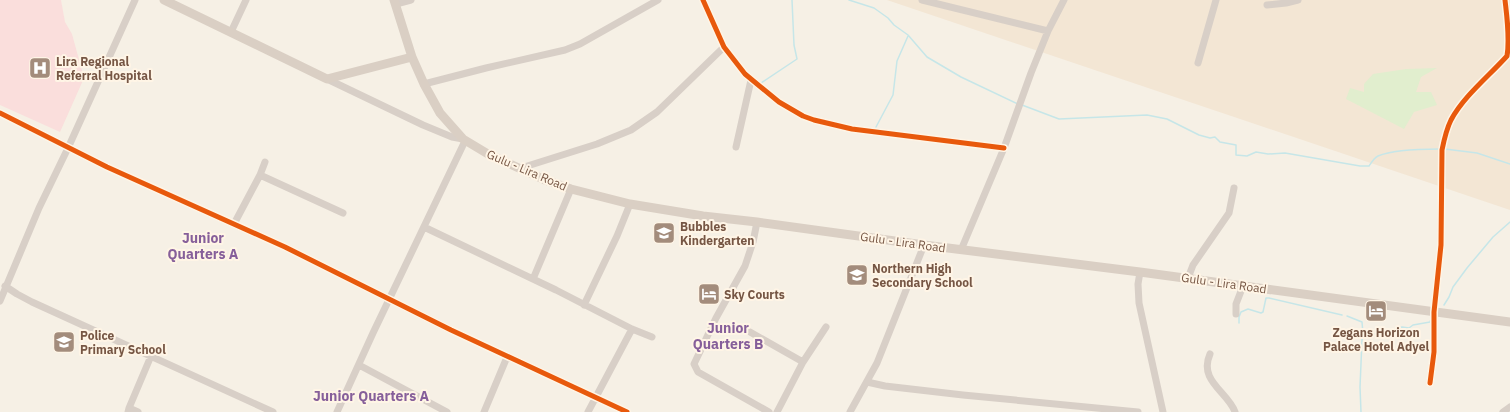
<svg xmlns="http://www.w3.org/2000/svg" width="1510" height="412" viewBox="0 0 1510 412" font-family="'IBM Plex Sans',sans-serif">
  <style>
    .residential { fill: #f3e6d4 }
    .medical { fill: #fadedc }
    .green { fill: #e1eece }
    .lines { fill: none; stroke-linecap: round; stroke-linejoin: round }
    .stream { stroke: #c6e6e8; stroke-width: 1.5 }
    .minor { stroke: #d8cfc7; stroke-width: 7 }
    .major { stroke: #dacfc4; stroke-width: 9 }
    .cycleway-casing { stroke: #fff5e6; stroke-width: 8 }
    .cycleway { stroke: #e8590c; stroke-width: 5 }
    .labels { text-anchor: middle; dominant-baseline: central; stroke-width: 4; stroke-linejoin: round; paint-order: stroke }
    .poi-label { font-size: 12px; font-weight: bold; fill: #765644; stroke: #fff5e6; text-anchor: start }
    .street-label { font-size: 12px; fill: #765644; stroke: #fff5e6 }
    .quarter-label { font-size: 14px; font-weight: bold; fill: #865f9a; stroke: #fff5e6 }
  </style>
  <rect width="100%" height="100%" fill="#f6f0e5"/>
  <path class="residential" d="M887,0H1510V210Z"/>
  <path class="medical" d="M0,0H61L65,22L72,34L84,78L60,132L0,105Z"/>
  <path class="green" d="M1437,68L1421,77L1416,92H1431L1437,105L1414,112L1404,129L1346,99L1350,88L1364,92V84L1373,74L1406,69Z"/>
  <g class="lines">
    <path class="stream" d="M849,0L874,8L888,18L894,25L908,35L927,57L961,77L1018,104
      M761,83L797,59L794,45L792,0
      M1022,105L1059,119L1147,115L1167,119L1199,135L1210,138L1215,137L1220,142L1236,145V155L1247,156L1256,152L1268,154L1285,153L1360,166H1369C1371,163 1374,158 1378,156C1392,150 1423,149 1439,149
      M876,127L893,95L897,61L908,36
      M1445,149L1477,153L1510,164
      M1444,305L1449,297L1453,287L1467,268L1493,237L1510,222
      M1347,316L1362,322L1363,334L1367,336L1379,333
      M1239,323V317L1241,312L1248,309L1261,313L1263,312L1266,298H1269L1342,315
      M1383,332L1402,327L1409,328L1413,325L1430,322L1431,319
      M1361,412L1360,387L1362,340L1363,334"/>
    <path class="minor" d="M703,0L724,47L745,74L779,102L803,116L814,120L852,129L1004,148
      M922,0L1048,31
      M396,4L411,0
      M1267,5L1286,3L1298,0
      M231,32L246,0
      M1198,63L1216,0
      M327,79L423,125L452,137L463,139
      M424,84L486,68L565,50L580,44L658,0
      M0,113L107,167L285,247L451,330L627,412
      M736,147L751,80
      M265,162L260,175L343,213
      M521,168L597,144L631,130L657,112L724,47
      M757,222L753,242L745,266L716,318L694,364L698,372L769,412
      M234,224L260,175
      M424,227L556,290L632,329L652,337
      M961,250L1004,148L1031,73L1048,31L1064,0
      M1140,272L1138,284L1139,303L1163,412
      M1188,278L1193,265L1229,213L1234,188
      M533,279L571,189
      M5,286L17,294L32,302L273,412
      M0,301L39,208L68,148L135,0
      M584,305L617,236L630,204
      M1236,314V304L1243,286
      M750,332L803,362
      M1210,354C1198,381 1228,392 1235,412
      M359,365L447,412
      M867,382L885,386L963,395L1138,412
      M1430,383L1434,352V312L1441,245L1442,150C1444,140 1446,130 1451,120C1464,96 1488,77 1507,56C1510,39 1507,18 1505,0
      M129,408L151,356
      M128,412L129,408L138,412
      M337,412L373,333L465,141
      M484,412L507,357
      M588,412L632,329
      M777,412L803,362L826,327
      M850,412L877,363L924,245
      M1503,412L1510,407"/>
    <path class="major" d="M164,0L327,79L412,57
      M394,0L412,57L424,84L440,113L463,139L488,154L545,180L571,189L630,204L703,216L757,222L924,245L1140,272L1510,322"/>
    <g class="cycleway-casing">
      <path id="cycleway" d="M703,0L724,47L745,74L779,102L803,116L814,120L852,129L1004,148
        M0,113L107,167L285,247L451,330L627,412
        M1430,383L1434,352V312L1441,245L1442,150C1444,140 1446,130 1451,120C1464,96 1488,77 1507,56C1510,39 1507,18 1505,0"/>
    </g>
    <use href="#cycleway" class="cycleway"/>
  </g>
  <defs>
    <g id="hospital-square" transform="scale(1.15)"><rect x="-9" y="-9" width="18" height="18" rx="4" fill="#a38c7c" stroke="#fff5e6"/><path d="M-5-5h3v3.5h4V-5h3V5h-3V1.5h-4V5h-3Z" fill="#fff"/></g>
    <g id="school-square" transform="scale(1.15)"><rect x="-9" y="-9" width="18" height="18" rx="4" fill="#a38c7c" stroke="#fff5e6"/><path d="M0-5L7-2L0 1L-7-2ZM-4 1L0 2.5L4 1V4Q0 6-4 4Z" fill="#fff"/></g>
    <g id="hotel-square" transform="scale(1.15)"><rect x="-9" y="-9" width="18" height="18" rx="4" fill="#a38c7c" stroke="#fff5e6"/><path d="M-6-4.5h1.5V1H6V5H4.5V3h-9V5H-6ZM-4 0a1.8 1.8 0 1 1 3.6 0ZM.5 0V-2.5h3Q6-2.5 6 0Z" fill="#fff"/></g>
  </defs>
  <g fill-rule="evenodd">
    <use href="#hospital-square" x="40" y="68"/>
    <use href="#school-square" x="664" y="233"/>
    <use href="#school-square" x="857" y="275"/>
    <use href="#hotel-square" x="709" y="294"/>
    <use href="#hotel-square" x="1376" y="311"/>
    <use href="#school-square" x="64" y="342"/>
  </g>
  <g class="labels">
    <g class="poi-label">
      <text x="56" y="61">Lira Regional<tspan x="56" dy="14">Referral Hospital</tspan></text>
      <text x="680" y="226">Bubbles<tspan x="680" dy="14">Kindergarten</tspan></text>
      <text x="872" y="268">Northern High<tspan x="872" dy="14">Secondary School</tspan></text>
      <text x="724" y="294">Sky Courts</text>
      <text x="1376" y="332" text-anchor="middle">Zegans Horizon<tspan x="1376" dy="14">Palace Hotel Adyel</tspan></text>
      <text x="80" y="335">Police<tspan x="80" dy="14">Primary School</tspan></text>
    </g>
    <g class="street-label">
      <text transform="translate(527 170) rotate(23)">Gulu - Lira Road</text>
      <text transform="translate(903 242) rotate(8)">Gulu - Lira Road</text>
      <text transform="translate(1224 283) rotate(8)">Gulu - Lira Road</text>
    </g>
    <g class="quarter-label">
      <text x="203" y="238">Junior<tspan x="203" dy="16">Quarters A</tspan></text>
      <text x="728" y="328">Junior<tspan x="728" dy="16">Quarters B</tspan></text>
      <text x="371" y="396">Junior Quarters A</text>
    </g>
  </g>
</svg>
